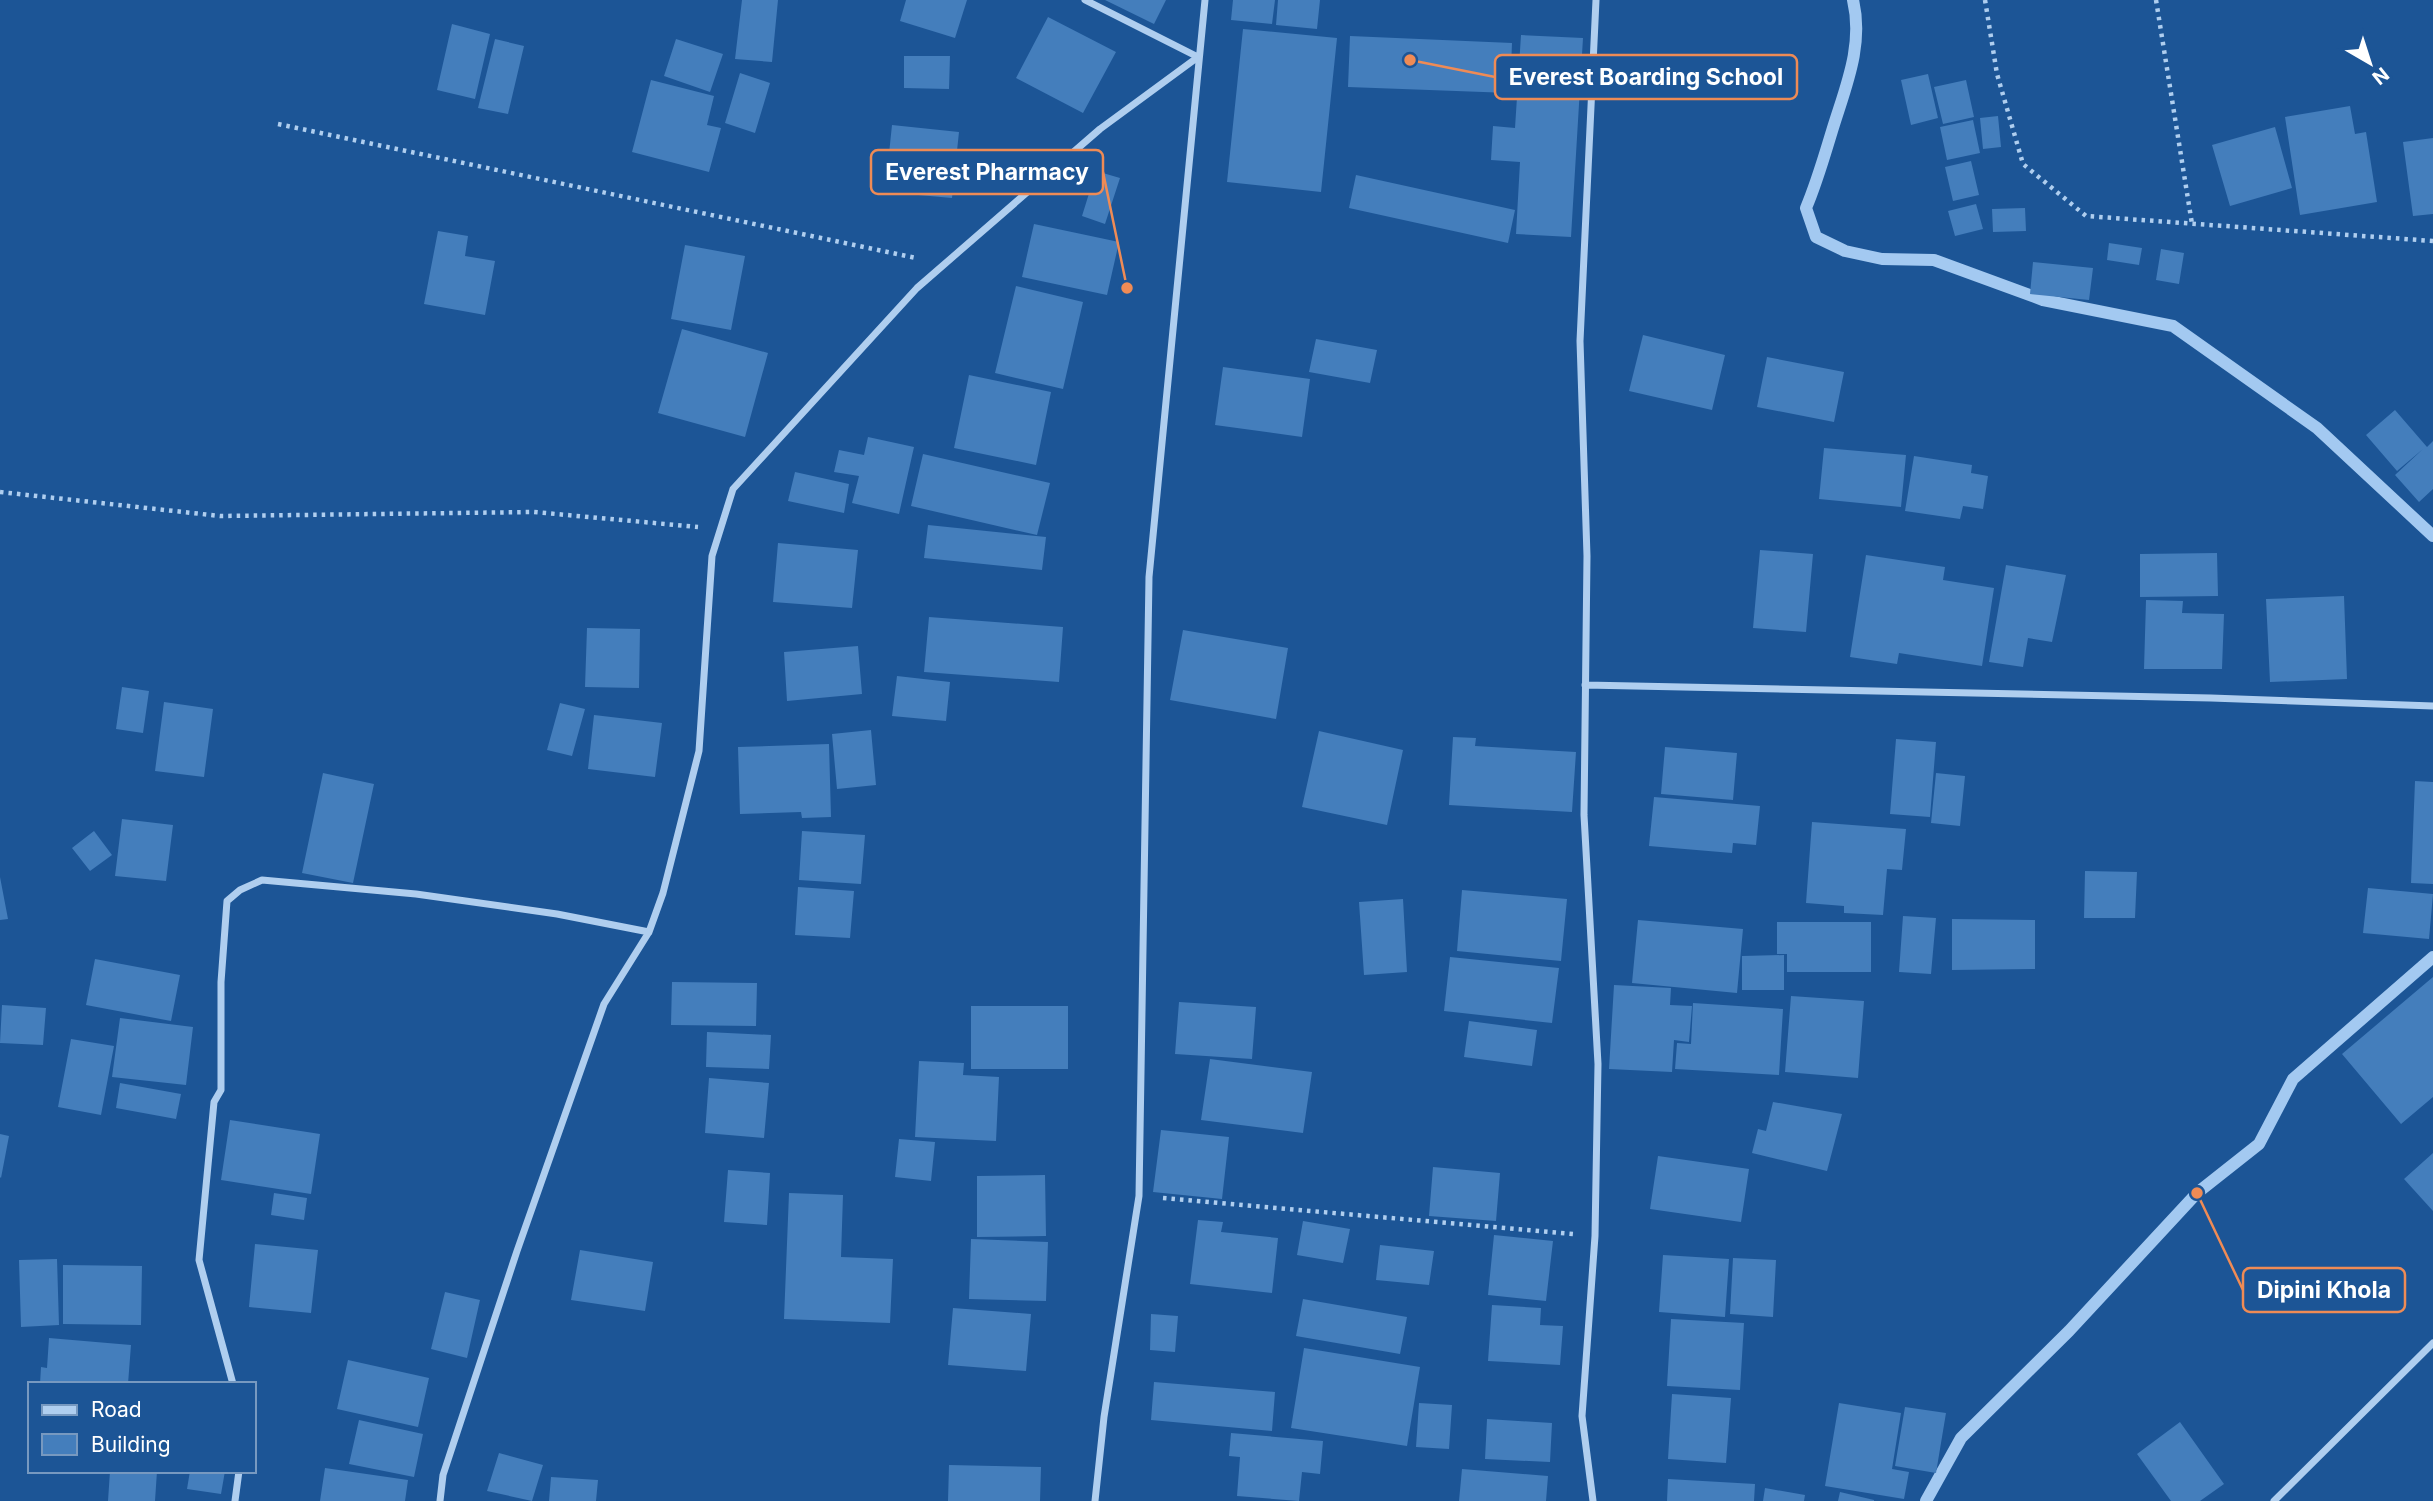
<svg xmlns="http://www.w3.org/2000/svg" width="2433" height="1501" viewBox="0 0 2433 1501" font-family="Inter,sans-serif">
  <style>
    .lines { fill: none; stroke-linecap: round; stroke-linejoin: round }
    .stream { stroke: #a3c9f1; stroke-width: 12 }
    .building { fill: #447ebc }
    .path { stroke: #afceef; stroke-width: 4.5; stroke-dasharray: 3.5 5; stroke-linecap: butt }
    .minor { stroke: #afceef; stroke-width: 7 }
    .leader { fill: none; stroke: #ef8b55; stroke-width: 2.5 }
    .callout-dot { fill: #ef8b55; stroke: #1c5596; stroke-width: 2.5 }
    .callout { fill: #1c5596; stroke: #ef8b55; stroke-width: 2.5 }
    .callout-label { font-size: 23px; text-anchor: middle; font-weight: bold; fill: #fff }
  </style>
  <rect width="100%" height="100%" fill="#1c5596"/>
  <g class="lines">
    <path class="stream" d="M1853,0C1864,46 1845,88 1832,131C1824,157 1817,182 1806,208L1816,237L1845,251L1882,259L1934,260L2043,300L2173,326L2317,428L2433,536
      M1926,1501L1961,1438L2069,1331L2197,1193L2259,1144L2293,1079L2433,957"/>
  </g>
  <path class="building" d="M742,0H778L772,62L735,59Z
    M906,0H967L955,38L900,21Z
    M1105,0H1166L1154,24Z
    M1233,0H1275L1272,24L1231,20Z
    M1278,0H1320L1317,29L1276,25Z
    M1048,17L1116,52L1083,113L1016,78Z
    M452,24L490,34L475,99L437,90Z
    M1243,29L1337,38L1321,192L1227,182Z
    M1521,35L1583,38L1571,237L1516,234L1520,162L1491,160L1493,126L1515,128Z
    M1350,36L1512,43L1510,93L1348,87Z
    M495,39L524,46L508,114L478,108Z
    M676,39L723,54L710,92L664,76Z
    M904,56H950L949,89L904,88Z
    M740,73L770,83L755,133L725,123Z
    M1928,74L1938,118L1911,125L1901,80Z
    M651,80L714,96L707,125L721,128L709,172L632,152Z
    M1966,80L1974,117L1943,124L1934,87Z
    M2350,106L2355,134L2366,132L2377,202L2300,215L2285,117Z
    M1998,116L2001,147L1983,149L1980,118Z
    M1973,120L1980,153L1947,160L1940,127Z
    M892,125L959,132L952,198L885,192Z
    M2275,127L2292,188L2230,206L2212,145Z
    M2433,138V214L2413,216L2403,142Z
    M1971,161L1979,195L1953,201L1945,167Z
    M1096,171L1120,178L1105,224L1082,216Z
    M1356,175L1515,210L1508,243L1349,208Z
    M1976,204L1983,229L1955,236L1948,211Z
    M2025,208L2026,231L1993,232L1992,209Z
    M1034,224L1119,242L1107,295L1022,277Z
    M438,231L468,236L465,256L495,261L485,315L424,304Z
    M2109,243L2142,248L2139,265L2107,260Z
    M685,245L745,256L731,330L671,319Z
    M2161,249L2184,253L2179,284L2156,280Z
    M2033,262L2093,268L2089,300L2030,294Z
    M1016,286L1083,302L1063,389L995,373Z
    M682,329L768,353L745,437L658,413Z
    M1643,335L1725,355L1712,410L1629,391Z
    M1316,339L1377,350L1370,383L1309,372Z
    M1767,357L1844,372L1834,422L1757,407Z
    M1223,367L1310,379L1302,437L1215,425Z
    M969,375L1051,392L1036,465L954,448Z
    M2395,410L2427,447L2433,441V489L2419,502L2395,475L2423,449L2397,471L2366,435Z
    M868,437L914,447L899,514L852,503L859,476L834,472L839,450L864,455Z
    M1824,448L1906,455L1901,507L1819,499Z
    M923,454L1050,483L1037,535L911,506Z
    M1914,456L1972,465L1971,473L1988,476L1983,509L1963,506L1960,519L1905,511Z
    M795,472L849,484L844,513L788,501Z
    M928,525L1046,537L1042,570L924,558Z
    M778,543L858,550L852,608L773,602Z
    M1760,550L1813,554L1806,632L1753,628Z
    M2217,553L2218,596L2140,597V554Z
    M1866,555L1945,567L1943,580L1994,588L1982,666L1899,653L1897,664L1850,657Z
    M2006,565L2066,575L2052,642L2028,638L2023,667L1989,662Z
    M2344,596L2347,679L2270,682L2266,599Z
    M2146,600L2183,601L2182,613L2224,614L2222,669H2144Z
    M929,617L1063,627L1059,682L924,672Z
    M587,628L640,629L639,688L585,687Z
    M1183,630L1288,648L1276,719L1170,700Z
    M858,646L862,694L787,701L784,652Z
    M897,676L950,682L946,721L892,716Z
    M122,687L149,691L143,733L116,729Z
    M164,702L213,709L204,777L155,771Z
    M560,703L585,709L572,756L547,750Z
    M594,715L662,723L655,777L588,769Z
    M871,730L876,785L837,789L832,734Z
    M1319,731L1403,750L1387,825L1302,807Z
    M1453,737L1476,738L1475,746L1576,752L1572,812L1449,805Z
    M1896,739L1936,742L1930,817L1890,814Z
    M829,744L831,817L802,818L801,812L740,814L738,747Z
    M1665,747L1737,753L1733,800L1661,794Z
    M323,773L374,784L353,883L302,873Z
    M1936,773L1965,776L1960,826L1931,823Z
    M2415,781L2433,782V884L2411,883Z
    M1654,797L1760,806L1756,845L1733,843L1732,853L1649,846Z
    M122,819L173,825L166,881L115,876Z
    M1812,822L1906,829L1902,870L1887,869L1883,915L1844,913V906L1806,903Z
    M94,831L112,855L90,871L72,848Z
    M802,831L865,835L861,884L799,880Z
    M2085,871L2137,872L2135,918H2084Z
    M0,877L8,919L0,920Z
    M798,887L854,891L850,938L795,935Z
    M2368,888L2433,894L2429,939L2363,933Z
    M1462,890L1567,899L1561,961L1457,951Z
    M1403,899L1407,972L1364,975L1359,902Z
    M1903,916L1936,918L1931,974L1899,972Z
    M1952,919L2035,920V969L1952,970Z
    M1638,920L1743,929L1737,993L1632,983Z
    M1777,922H1871V972H1787V954H1777Z
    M1784,955V990H1742V956Z
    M1450,957L1559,968L1552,1023L1444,1011Z
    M95,959L180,975L171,1021L86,1005Z
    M2433,977V1097L2401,1124L2342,1054Z
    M672,982L757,983L756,1026L671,1025Z
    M1614,985L1671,988L1670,1005L1692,1006L1689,1042L1674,1040L1672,1072L1609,1069Z
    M1791,996L1864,1001L1858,1078L1785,1072Z
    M1179,1002L1256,1007L1252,1059L1175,1054Z
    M1693,1003L1783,1009L1779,1075L1675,1069L1677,1043L1691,1044Z
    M2,1005L46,1008L43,1045L0,1043Z
    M971,1006H1068V1069H971Z
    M120,1018L193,1027L186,1085L112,1077Z
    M1469,1021L1537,1030L1532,1066L1464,1057Z
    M707,1032L771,1035L769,1069L706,1067Z
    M71,1039L114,1046L101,1115L58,1107Z
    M1210,1059L1312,1072L1303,1133L1201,1120Z
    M919,1061L964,1063L963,1075L999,1077L996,1141L915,1137Z
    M709,1078L769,1083L764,1138L705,1133Z
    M120,1083L181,1094L176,1119L116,1108Z
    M1773,1102L1842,1114L1827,1171L1752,1153L1758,1129L1766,1131Z
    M230,1120L320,1134L311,1194L221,1180Z
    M1161,1130L1229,1137L1222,1199L1153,1192Z
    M0,1134L9,1136L1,1178L0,1177Z
    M899,1139L935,1142L931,1181L895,1177Z
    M2433,1153V1211L2404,1179Z
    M1658,1156L1749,1169L1741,1222L1650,1209Z
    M1433,1167L1500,1173L1496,1221L1429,1216Z
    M728,1170L770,1173L767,1225L724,1222Z
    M1045,1175L1046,1236L977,1237V1176Z
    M274,1193L307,1198L304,1220L271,1215Z
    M789,1193L843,1195L841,1257L893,1259L890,1323L784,1319Z
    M1198,1220L1223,1222L1221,1232L1278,1238L1272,1293L1190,1284Z
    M1303,1221L1350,1229L1343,1263L1297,1255Z
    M1494,1235L1553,1241L1546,1301L1488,1295Z
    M971,1239L1048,1242L1046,1301L969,1299Z
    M255,1244L318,1250L311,1313L249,1307Z
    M1380,1245L1434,1251L1429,1285L1376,1280Z
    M580,1250L653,1262L645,1311L571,1300Z
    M1663,1255L1729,1259L1725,1317L1659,1312Z
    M1733,1258L1776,1260L1773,1317L1730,1314Z
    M57,1259L59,1325L21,1327L19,1260Z
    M63,1265L142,1266L141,1325L63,1324Z
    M445,1292L480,1300L467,1358L431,1349Z
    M1303,1299L1407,1317L1400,1354L1296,1336Z
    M1492,1305L1541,1308L1540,1325L1563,1326L1560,1365L1488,1361Z
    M953,1308L1031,1314L1026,1371L948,1365Z
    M1151,1314L1178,1316L1175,1352L1150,1350Z
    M1671,1319L1744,1323L1740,1390L1667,1386Z
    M49,1338L131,1345L128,1384H40L41,1367L47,1368Z
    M1304,1348L1420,1367L1407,1446L1291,1428Z
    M348,1360L429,1378L418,1427L337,1409Z
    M1154,1382L1275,1392L1272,1431L1151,1420Z
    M1672,1394L1731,1398L1726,1463L1668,1459Z
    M1419,1403L1452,1405L1449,1449L1416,1447Z
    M1839,1403L1901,1413L1892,1469L1909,1472L1904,1499L1825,1486Z
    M1905,1407L1946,1413L1936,1473L1895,1466Z
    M1487,1419L1552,1423L1550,1462L1485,1459Z
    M359,1420L423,1434L414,1477L349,1464Z
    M2180,1422L2224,1484L2200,1501H2171L2137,1454Z
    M1231,1433L1323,1441L1320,1474L1302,1472L1299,1501L1237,1496L1240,1457L1229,1456Z
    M499,1453L543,1465L532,1501L487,1491Z
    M949,1465L1041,1467L1040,1501H948Z
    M325,1468L408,1480L405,1501H320Z
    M1462,1469L1548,1476L1546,1501H1459Z
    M110,1471H157L155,1501H108Z
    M190,1471H225L221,1494L187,1489Z
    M551,1477L598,1480L596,1501H549Z
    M1668,1479L1755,1484L1754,1501H1667Z
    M1765,1488L1805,1495L1804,1501H1763Z
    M1840,1492L1874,1500V1501H1838Z"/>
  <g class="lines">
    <path class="path" d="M1985,0L1997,74L2023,164L2086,216L2433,241
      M2156,0L2192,224
      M278,124L916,258
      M0,492L220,516L534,512L698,527
      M1163,1198L1573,1234"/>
    <path class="minor" d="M1585,685L2211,698L2433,706
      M233,1384L199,1260L214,1102L221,1090V982L227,901L240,890L262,880L416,894L557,914L649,932
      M235,1501L239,1471
      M440,1501L443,1475L517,1251L604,1004L649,932L663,893L699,751L712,556L733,489L917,288L1100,129L1198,57L1085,0
      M1095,1501L1104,1417L1139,1196L1149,577L1205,0
      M1593,1501L1582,1416L1595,1236L1598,1064L1584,815L1587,556L1580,341L1596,0
      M2274,1501L2433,1343"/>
  </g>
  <path class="leader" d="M1410 60L1495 77M1127 288L1103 172M2197 1193L2243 1290"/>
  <g class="callout-dot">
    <circle cx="1410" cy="60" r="7"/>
    <circle cx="1127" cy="288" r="7"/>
    <circle cx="2197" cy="1193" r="7"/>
  </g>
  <g class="callout">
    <rect x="1495" y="55" width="302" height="44" rx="7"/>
    <rect x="871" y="150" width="232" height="44" rx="7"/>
    <rect x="2243" y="1268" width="162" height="44" rx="7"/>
  </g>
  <g class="callout-label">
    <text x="1646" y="85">Everest Boarding School</text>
    <text x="987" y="180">Everest Pharmacy</text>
    <text x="2324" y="1298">Dipini Khola</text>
  </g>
  <rect x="28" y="1382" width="228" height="91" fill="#1c5596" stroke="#7799c0" stroke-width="2"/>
  <rect x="42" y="1405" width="35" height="10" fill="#afceef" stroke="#7799c0" stroke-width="2"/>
  <text x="91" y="1417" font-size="21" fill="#ffffff">Road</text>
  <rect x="42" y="1434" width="35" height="21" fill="#447ebc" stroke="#7799c0" stroke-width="2"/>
  <text x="91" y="1452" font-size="21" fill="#ffffff">Building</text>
  <g transform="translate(2370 63) rotate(141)" stroke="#1c5596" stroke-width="5" paint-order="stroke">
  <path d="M0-5L12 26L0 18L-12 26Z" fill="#ffffff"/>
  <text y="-10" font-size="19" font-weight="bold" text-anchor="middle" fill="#ffffff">N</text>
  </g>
</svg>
